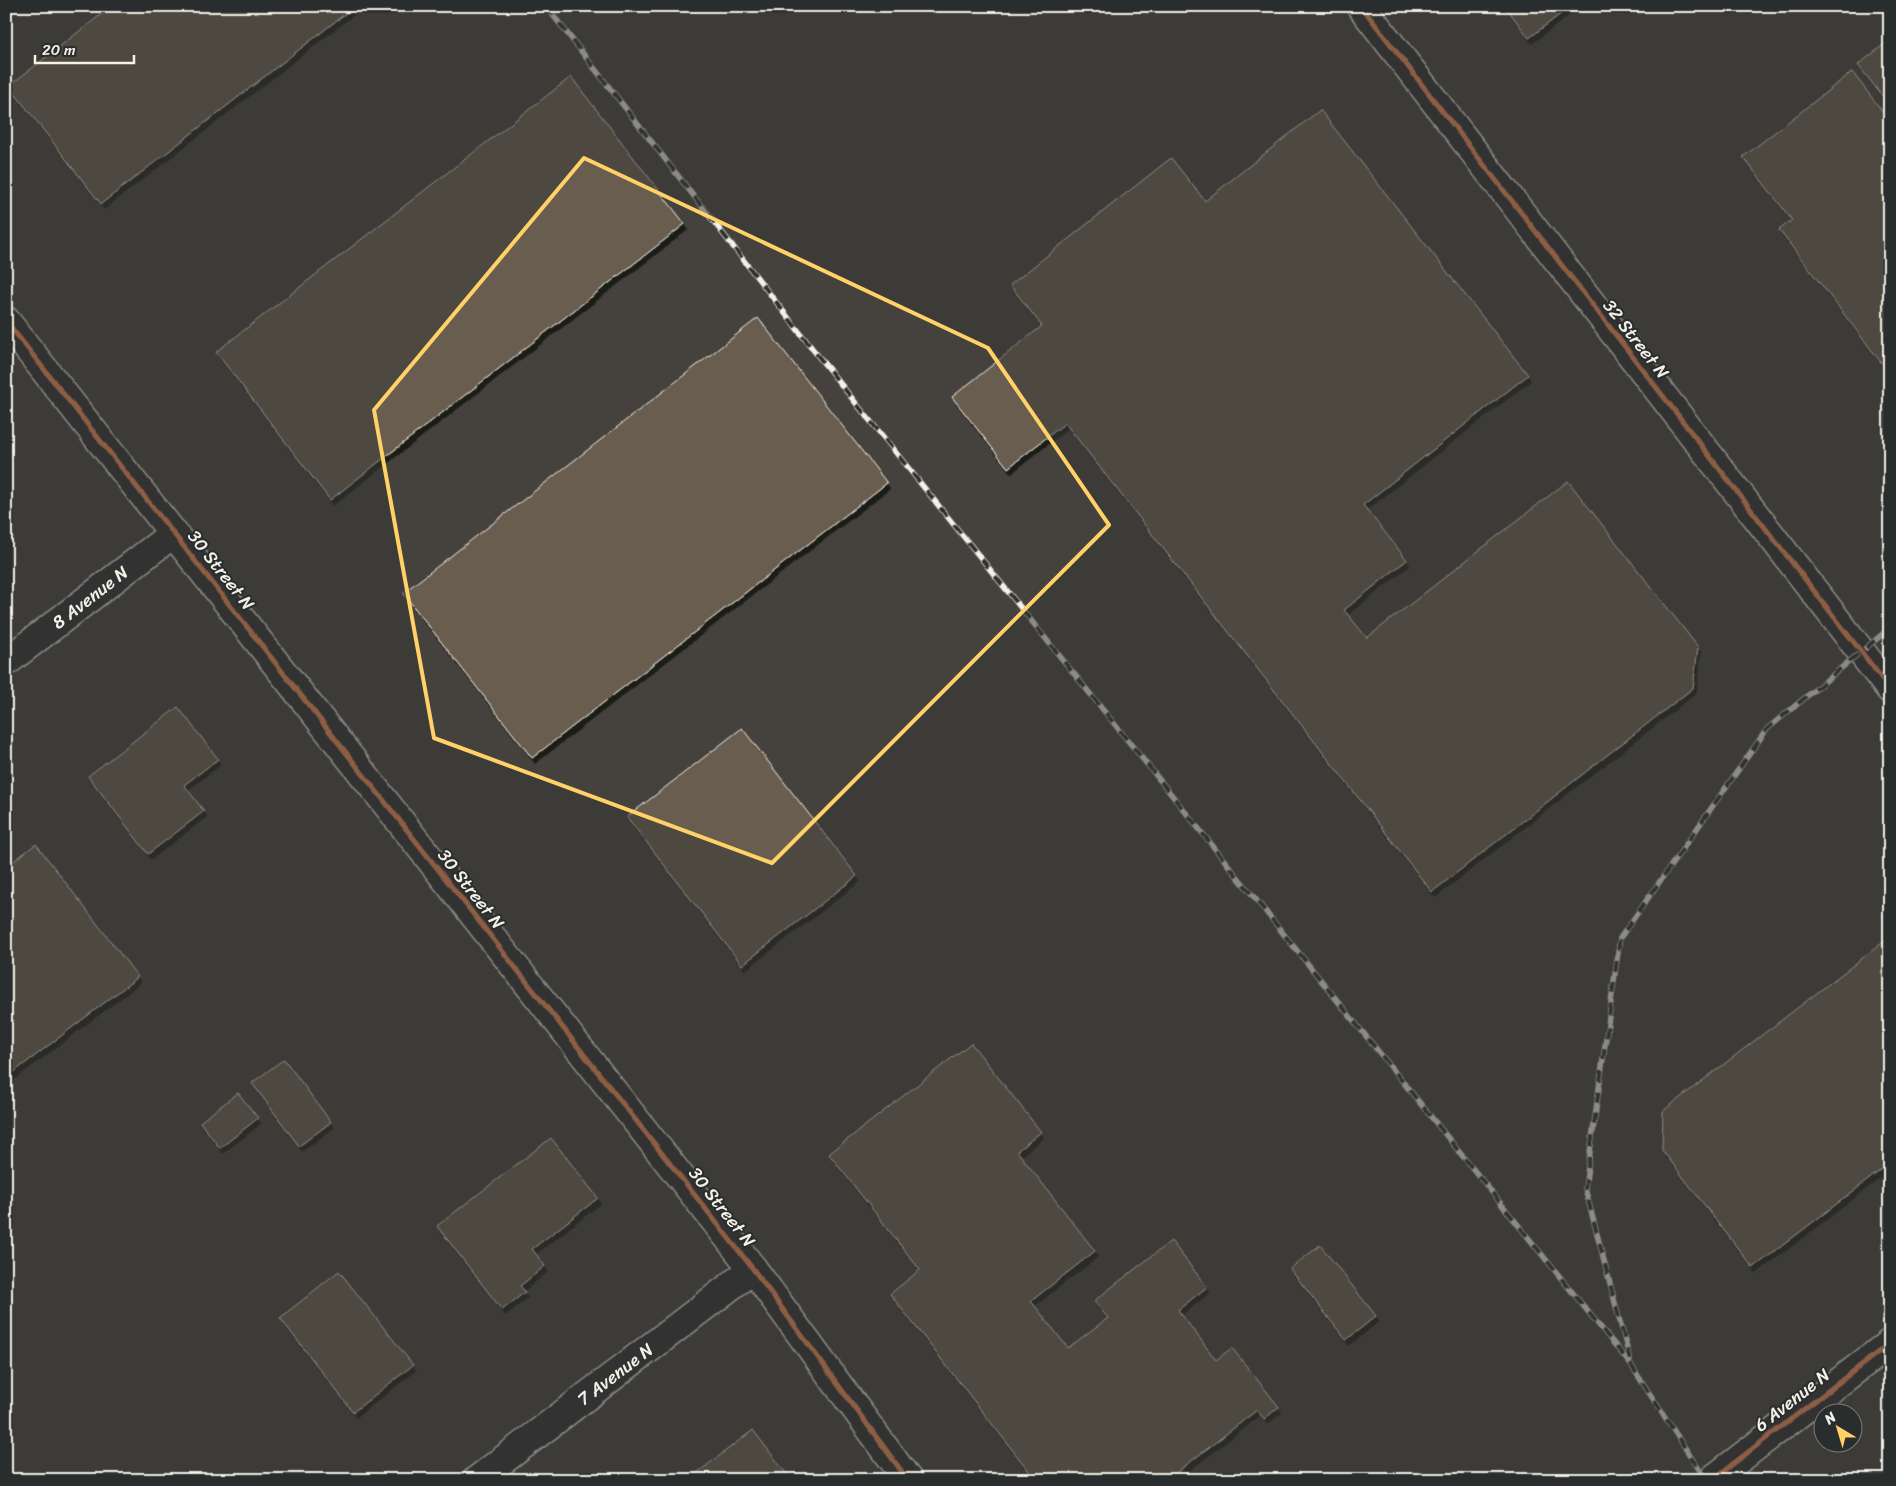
<svg xmlns="http://www.w3.org/2000/svg" width="1896" height="1486" viewBox="0 0 1896 1486" font-family="Sriracha,sans-serif">
  <style>
    .built { fill: #45423d; fill-rule: evenodd }
    .building { fill: #685d4f; stroke: #f4f1e8; filter: url(#shadow) }
    .lines { fill: none; stroke-linecap: round; stroke-linejoin: round }
    .minor-casing { stroke: #f4f1e8; stroke-width: 31 }
    .minor { stroke: #2a2d2e; stroke-width: 28 }
    .rail-casing { stroke: #f4f1e8; stroke-width: 5.5 }
    .rail { stroke: #2a2d2e; stroke-width: 4; stroke-dasharray: 11; stroke-linecap: butt }
    .cycleway-casing { stroke: #2a2d2e; stroke-width: 8 }
    .cycleway { stroke: #f78f57; stroke-width: 5 }
    .marked { fill: none; stroke: #ffd166; stroke-width: 4; stroke-linejoin: round }
    .labels { text-anchor: middle; dominant-baseline: central; stroke-width: 4; stroke-linejoin: round; paint-order: stroke }
    .street-label { font-size: 18px; fill: #f4f1e8; stroke: #2a2d2e }
  </style>
  <defs>
    <filter id="shadow"><feDropShadow dx="3" dy="5.5" stdDeviation="0" flood-color="#0009"/></filter>
  </defs>
  <rect width="100%" height="100%" fill="#363735"/>
  <filter id="ink" filterUnits="userSpaceOnUse"><feTurbulence type="fractalNoise" baseFrequency=".02" numOctaves="2"/><feDisplacementMap in="SourceGraphic" scale="10" xChannelSelector="R" yChannelSelector="G"/><feConvolveMatrix kernelMatrix="1 2 1 2 8 2 1 2 1" color-interpolation-filters="sRGB"/></filter>
  <g filter="url(#ink)">
    <path class="built" d="M6,6H1890V1480H6ZM1824,1414H1854V1444H1824Z"/>
    <path class="building" d="M112,6H355L101,204L9,86Z
      M1505,6H1571L1529,38Z
      M1890,40V106L1858,65Z
      M1852,72L1890,121V368L1887,370L1779,230L1792,220L1743,157Z
      M571,77L685,224L330,500L216,352Z
      M1320,110L1528,375L1363,505L1407,560L1344,610L1367,638L1568,481L1698,647L1693,688L1432,892L1065,423L1008,468L952,397L1042,326L1010,285L1171,158L1205,201Z
      M758,318L887,483L532,758L403,593Z
      M178,707L218,759L184,785L204,811L148,854L88,776Z
      M742,728L857,876L742,965L627,817Z
      M36,844L138,977L6,1078V867Z
      M1890,937V1163L1753,1268L1662,1150L1663,1111Z
      M971,1043L1041,1132L1017,1151L1095,1251L1031,1301L1068,1348L1108,1318L1094,1301L1171,1241L1207,1287L1178,1310L1216,1360L1232,1348L1279,1407L1264,1419L1257,1410L1167,1480H1036L890,1294L920,1270L829,1154Z
      M284,1059L331,1122L299,1146L252,1083Z
      M238,1093L258,1118L220,1148L200,1122Z
      M551,1138L598,1198L532,1249L545,1266L520,1286L525,1292L502,1310L437,1226Z
      M1320,1245L1376,1316L1346,1340L1290,1269Z
      M339,1271L413,1365L353,1412L280,1318Z
      M753,1430L791,1480H688Z"/>
    <g class="lines">
      <g class="minor-casing">
        <g id="minor">
          <path d="M1361,6L1890,689"/>
          <path d="M6,321L753,1269L908,1480"/>
          <path id="s1" d="M6,662L174,533"/>
          <path id="s2" d="M477,1480L753,1269"/>
          <path d="M1712,1480L1890,1343"/>
        </g>
      </g>
      <use href="#minor" class="minor"/>
      <g class="rail-casing">
        <path id="rail" d="M546,6L822,361L1631,1365L1706,1480
          M1630,1360L1585,1188L1620,938L1767,729L1890,628"/>
      </g>
      <use href="#rail" class="rail"/>
      <g class="cycleway-casing">
        <path id="cycleway" d="M1361,6L1890,689
          M6,321L753,1269L908,1480
          M1712,1480L1890,1343"/>
      </g>
      <use href="#cycleway" class="cycleway"/>
    </g>
  </g>
  <path d="M0 0H1896V1486H0ZM584,158L988,348L1109,525L772,863L434,738L374,410Z" fill="#363735" fill-opacity=".55" fill-rule="evenodd"/>
  <path class="marked" d="M584,158L988,348L1109,525L772,863L434,738L374,410Z"/>
  <g class="labels">
    <g class="street-label">
      <text transform="translate(1636 339) rotate(52)">32 Street N</text>
      <text transform="translate(221 570) rotate(52)">30 Street N</text>
      <text stroke="none"><textPath href="#s1" startOffset="106">8 Avenue N</textPath></text>
      <text transform="translate(471 889) rotate(52)">30 Street N</text>
      <text transform="translate(722 1207) rotate(52)">30 Street N</text>
      <text stroke="none"><textPath href="#s2" startOffset="174">7 Avenue N</textPath></text>
      <text transform="translate(1792 1400) rotate(-38)">6 Avenue N</text>
    </g>
  </g>
  <rect width="1896" height="1486" fill="none" stroke="#2a2d2e" stroke-width="25"/>
  <rect x="12" y="12" width="1871" height="1461" fill="none" stroke="#f4f1e8" stroke-width="2" filter="url(#ink)"/>
  <g transform="translate(1838 1428) rotate(322)"><circle r="24" fill="#2a2d2e" stroke="#7b7b78"/>
  <path d="M0-4L9 19L0 12L-9 19Z" fill="#ffd166"/>
  <text y="-8" font-size="14" font-weight="bold" text-anchor="middle" fill="#f4f1e8">N</text>
  </g>
  <path d="M35 55v8h99v-8" fill="none" stroke="#f4f1e8" stroke-width="2.5"/>
  <text x="42" y="55" font-size="15" fill="#f4f1e8" stroke="#2a2d2e" stroke-width="4" paint-order="stroke">20 m</text>
</svg>
